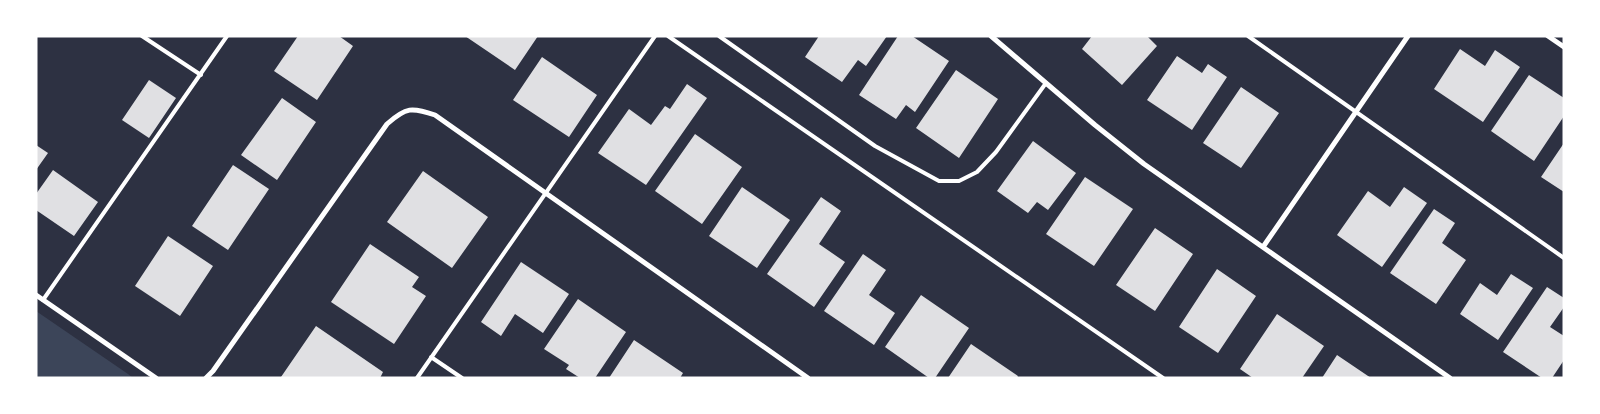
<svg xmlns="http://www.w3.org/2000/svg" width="1600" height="414" viewBox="0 0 1600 414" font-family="'Public Sans',sans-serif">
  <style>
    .green { fill: #3c4559 }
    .building { fill: #e0e0e3 }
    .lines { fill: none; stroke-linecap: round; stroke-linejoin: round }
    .service { stroke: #fff; stroke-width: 4 }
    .minor { stroke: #fff; stroke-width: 5 }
  </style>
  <rect width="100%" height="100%" fill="#2d3142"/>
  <path class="green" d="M36,311L128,374L133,378H36Z"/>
  <path class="building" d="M298,36H339L353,46L317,100L274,71Z
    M465,36H538L515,70Z
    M819,36H887L866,66L858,60L842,82L805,57Z
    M898,36H912L949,61L915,112L906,105L896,119L859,95Z
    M1092,36H1147L1157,46L1122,85L1082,49Z
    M1460,49L1485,66L1495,50L1520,67L1483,122L1434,89Z
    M1177,56L1202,73L1208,64L1227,77L1192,130L1147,100Z
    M542,57L597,95L569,137L513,100Z
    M956,70L998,99L959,158L916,128Z
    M1529,75L1564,98V116L1534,161L1491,131Z
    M149,80L176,98L149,138L122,120Z
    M687,84L707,98L646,185L598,153L629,109L651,125L665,106L670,109Z
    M1241,87L1279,113L1241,168L1203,143Z
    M282,98L316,122L277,180L241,155Z
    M695,134L742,167L702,224L655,191Z
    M1033,141L1076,173L1048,210L1037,202L1028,213L997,191Z
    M1564,143V192L1541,177Z
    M36,145L48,153L36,170Z
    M233,165L269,189L228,250L192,226Z
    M53,170L98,202L74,236L36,210V194Z
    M423,171L488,217L452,268L387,222Z
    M1085,177L1133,209L1094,266L1046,234Z
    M742,187L790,220L757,268L709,236Z
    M1404,187L1427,203L1382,267L1337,235L1368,191L1390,207Z
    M821,197L841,211L819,244L845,262L814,307L767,274Z
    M1434,209L1455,223L1442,243L1466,260L1436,304L1390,273Z
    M1155,228L1193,254L1155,311L1116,285Z
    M168,236L213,266L180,316L135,286Z
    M370,244L419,277L412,287L426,296L394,344L331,302Z
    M863,254L886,270L869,295L895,313L874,345L824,311Z
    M521,262L569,294L543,333L515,314L501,336L481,322Z
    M1217,269L1256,296L1218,353L1179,327Z
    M1511,274L1533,288L1498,340L1460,314L1480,283L1497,295Z
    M1547,287L1564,298V307L1550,327L1564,336V360L1552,378H1542L1503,352Z
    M921,295L969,328L935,378H929L885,347Z
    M578,299L626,332L595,378H580L566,369L569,365L544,349Z
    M1277,314L1324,346L1302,378H1253L1240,369Z
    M316,326L383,372L380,378L281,377Z
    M634,340L683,373L680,378H609Z
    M971,344L1018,376L1017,378H948Z
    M1337,355L1371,378H1322Z"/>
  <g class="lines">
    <path class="service" d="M142,36L201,75
      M668,36L1163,378
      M719,36L875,146L939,181H959L977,172L996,152L1046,83
      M1248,36L1564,258
      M43,300L227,36
      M431,357L462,378
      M417,378L655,36"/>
    <path class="minor" d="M991,36L1095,125L1144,164L1450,378
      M1548,36L1564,47
      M1263,247L1408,36
      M36,295L156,378
      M206,378L213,371L387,124C406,107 412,107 435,115L808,378"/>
  </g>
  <rect width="1600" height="414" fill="none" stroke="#ffffff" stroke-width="75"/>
</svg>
